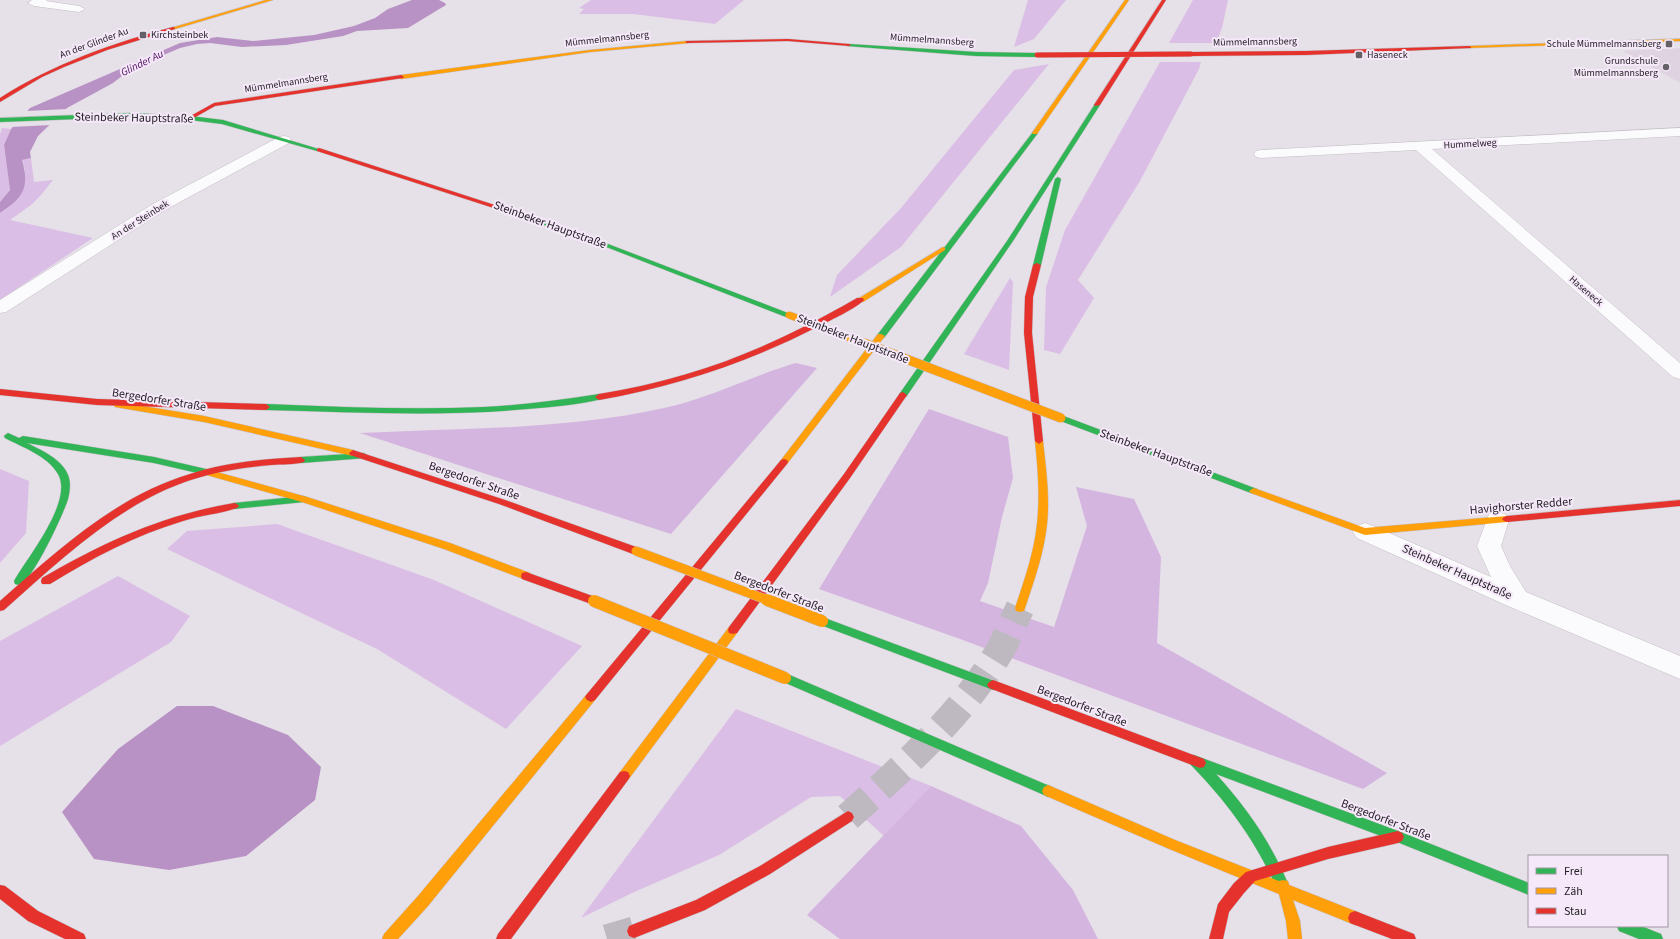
<svg xmlns="http://www.w3.org/2000/svg" width="1680" height="939" viewBox="0 0 1680 939" font-family="'Source Sans 3',sans-serif">
  <style>
    .built { fill: #dfd3e2 }
    .green { fill: #dbbee5 }
    .forest { fill: #d4b5df }
    .water { fill: #b892c4 }
    .pier { fill: #e6e0e8 }
    .lines { fill: none; stroke-linecap: round; stroke-linejoin: round }
    .highway-tunnel { stroke: #beb9c0; stroke-width: 29; stroke-dasharray: 29 14; stroke-linecap: butt }
    .street-casing { stroke: #c3bfc5; stroke-width: 1 }
    .fast-casing { stroke: #c3bfc5; stroke-width: 1 }
    .slow-casing { stroke: #c3bfc5; stroke-width: 1 }
    .jam-casing { stroke: #c3bfc5; stroke-width: 1 }
    .street { fill: #fbfafc; fill-rule: evenodd }
    .fast { fill: #30b455; fill-rule: evenodd }
    .slow { fill: #ff9f0a; fill-rule: evenodd }
    .jam { fill: #e5322d; fill-rule: evenodd }
    .slow-bridge-far2-casing { stroke: #c3bfc5; stroke-width: 8; stroke-linecap: butt }
    .slow-bridge-far1-casing { stroke: #c3bfc5; stroke-width: 10; stroke-linecap: butt }
    .slow-bridge-casing { stroke: #c3bfc5; stroke-width: 13; stroke-linecap: butt }
    .jam-bridge-casing { stroke: #c3bfc5; stroke-width: 5.5; stroke-linecap: butt }
    .slow-bridge-far2 { stroke: #ff9f0a; stroke-width: 7 }
    .slow-bridge-far1 { stroke: #ff9f0a; stroke-width: 9 }
    .slow-bridge { stroke: #ff9f0a; stroke-width: 12 }
    .jam-bridge { stroke: #e5322d; stroke-width: 5 }
    .poi-dot { fill: #656167; stroke: #f5e9f9; stroke-width: 1.5 }
    .labels { text-anchor: middle; dominant-baseline: central; stroke-width: 4; stroke-linejoin: round; paint-order: stroke }
    .far-poi-label { font-size: 10px; fill: #201c21; stroke: #f5e9f9; text-anchor: start }
    .far-street-label { font-size: 10px; fill: #201c21; stroke: #f5e9f9 }
    .far-water-label { font-size: 11px; font-style: italic; fill: #520d64; stroke: #f5e9f9 }
    .street-label { font-size: 12px; fill: #201c21; stroke: #f5e9f9 }
  </style>
  <rect width="100%" height="100%" fill="#e6e0e8"/>
  <path class="built" d="M1680,48V83L1623,51Z"/>
  <path class="green" d="M591,0H744L715,24L633,14H579L584,9L579,8Z
    M1028,0H1066L1034,39L1014,47Z
    M1193,0H1228L1222,28L1216,43H1169Z
    M1160,62H1201L1199,69L1140,181L1078,280L1094,298L1060,354L1044,350L1046,287L1065,230Z
    M1049,64L901,247L830,297L837,275L901,208L1014,70Z
    M2,128L11,129L4,145L10,190L0,202V134Z
    M31,158L34,182L53,180L41,195L31,205L10,220L93,238L0,300V213L6,209L25,170L22,160Z
    M1010,278L1013,282L1009,370L964,354Z
    M0,469L29,481L26,533L0,563Z
    M277,524L434,580L582,646L506,729L377,649L167,549L187,531Z
    M118,576L190,616L171,642L0,746V641Z
    M736,709L931,786L884,836L840,796L811,797L719,855L632,893L581,918Z"/>
  <path class="forest" d="M796,363L817,368L671,534L360,433C462,428 564,430 664,408C710,398 751,376 796,363Z
    M929,409L1008,437L1013,478L1002,517L988,583L980,601L1054,627L1087,526L1076,487L1134,499L1161,557L1157,643L1387,773L1363,789L960,639L819,589Z
    M931,786L1021,826L1073,890L1098,939H840L807,915Z"/>
  <path class="water" d="M412,0H439L445,3L446,5L408,28L357,31L343,36L286,45L242,47L210,43L197,44L180,48L131,69L113,83L67,108L38,136L30,152L31,158L22,160C30,188 23,198 0,213V202L10,190L4,145L11,129L30,108L180,43L217,37L253,41L314,35L354,26L375,18L388,9Z
    M177,706H213L288,735L321,767L315,800L246,856L169,870L94,859L62,812L118,749Z"/>
  <path class="pier" d="M68,109L52,125L10,127L26,111Z"/>
  <g class="lines">
    <path class="highway-tunnel" d="M848,817C901,769 958,719 996,657C1006,642 1012,624 1020,608
      M607,939L634,931"/>
    <g class="street-casing">
      <path id="street" d="M32,0H47L46,1L79,6L85,9L79,12L34,6L28,3Z
        M1680,128V136L1432,149L1680,363V379L1673,377L1416,150L1261,158L1256,157L1254,154L1256,151L1261,150Z
        M284,136L289,137L291,140L289,143L165,210L6,312L0,313V300L153,204L279,137Z
        M1497,512L1505,514L1509,520L1501,546L1510,566L1526,592L1680,656V679L1508,606L1357,538L1353,532L1357,526L1365,523L1373,526L1491,577L1477,546L1489,514Z"/>
    </g>
    <g class="fast-casing">
      <path id="fast" d="M849,44L976,52L1037,53L1040,55L1037,57L976,56L847,46V45Z
        M1095,104L1100,105L1013,241L906,397H900L899,395L900,393L1007,241Z
        M131,113L190,116L223,120L322,150L317,151L222,124L190,120L131,117L0,122V118Z
        M1033,132L1038,133L884,338H878L877,336L878,334Z
        M1058,177L1061,179L1041,265L1037,267L1033,265L1055,179Z
        M508,209L595,239L793,315L792,317H786L591,241L506,212L505,211Z
        M599,394L602,395L603,397L602,399C578,405 551,407 527,409C440,417 353,412 266,410L262,407L266,404C339,407 412,410 484,407C523,405 561,400 599,394Z
        M1061,415L1257,489L1259,491L1254,494L1251,493L1058,420L1057,418Z
        M8,433L19,438L23,436L154,457L206,469L211,472L206,475L154,463L27,443C41,450 62,459 68,475C71,482 70,491 68,499C64,513 33,579 21,584C19,585 18,585 15,584L14,581C27,558 74,501 58,474C48,456 22,447 5,438L4,436Z
        M364,453L368,456L367,458L301,463L297,460L301,457Z
        M304,496L309,499L304,502L234,509L229,506L234,503Z
        M822,617L997,682L999,685L997,688L993,690L818,624L817,621L818,618Z
        M785,673L1052,787L1054,791L1052,795L1048,797L1044,795L781,681L780,678L781,675Z
        M1194,755L1398,831L1529,883V895L1397,842L1216,774C1247,808 1272,844 1289,886L1288,891L1283,892L1278,891C1256,841 1228,803 1190,764L1188,760L1190,756Z
        M1617,926H1641L1661,934L1663,939H1639L1619,931Z"/>
    </g>
    <g class="slow-casing">
      <path id="slow" d="M266,0H273L175,29L171,28Z
        M1125,0H1129L1037,134H1033L1032,133Z
        M1680,39V41L1469,48L1467,47L1469,46Z
        M687,41L689,42V43L590,52L401,79L398,77L401,75L590,50Z
        M943,247L945,248V250L863,302H857L856,300Z
        M878,334H881L885,336L787,464H781L780,462L781,460Z
        M118,402L204,416L353,450L357,453L353,456L204,422L115,407L114,405L115,403Z
        M1039,438L1043,441C1046,469 1050,497 1047,524C1044,553 1034,581 1025,608L1024,611L1020,612L1016,611L1015,608C1024,581 1034,553 1037,524C1040,497 1038,469 1035,441Z
        M206,469L307,497L450,543L530,573L531,576L530,579L526,580L444,549L302,502L203,474L201,472Z
        M1254,488L1365,528L1507,516L1510,517L1512,519L1510,521L1507,522L1365,535L1251,493L1249,491Z
        M733,626L737,627L738,630L737,633L628,780L624,781L620,780L618,776L620,772L729,627Z
        M591,692L595,694L597,697L595,700L428,906L398,939H382L384,934L418,896L587,694Z
        M1048,785L1175,840L1279,881L1283,880L1288,881L1289,885L1360,913L1362,918L1360,923L1355,925L1293,900L1300,921L1302,939H1288L1286,921L1279,894L1167,848L1044,795L1042,791L1044,787Z"/>
    </g>
    <g class="jam-casing">
      <path id="jam" d="M1162,0H1166L1100,105L1095,106L1094,105Z
        M173,27L175,28V29L107,50L64,67L42,77L0,102V98C53,64 113,43 173,27Z
        M788,39L849,44L851,45L849,46L788,41L687,43L685,42L687,41Z
        M1469,46L1471,47V48L1306,55L1191,56L1188,54L1191,52L1306,51Z
        M401,75L404,77L403,78L215,106L192,119L187,118L214,103Z
        M319,148L510,210L511,211L506,212L317,151V149Z
        M1037,263L1041,265L1033,297L1032,333L1043,441L1039,444L1035,441L1024,333L1025,297L1033,265Z
        M857,298H863L864,300C855,309 831,320 819,326C749,362 677,386 599,400L595,397L599,394C697,378 772,347 857,298Z
        M0,389L97,399L266,404L270,407L266,410L97,405L0,395Z
        M903,392L907,395L850,478L737,633L733,634L729,633L728,630L729,627L844,474L900,393Z
        M353,450L505,500L639,548L641,551L639,554H633L499,504L350,455L349,453Z
        M301,457L305,460L304,462C294,465 282,464 271,465C250,467 228,470 208,475C127,495 64,557 4,610L0,611V601C57,551 116,496 190,474C226,462 264,459 301,457Z
        M784,459L787,460L788,462L787,464L595,700L591,702L587,700L585,697L587,694L781,460Z
        M1680,500V506L1507,522L1504,521L1502,519L1504,517L1507,516Z
        M234,503L237,504L239,506L237,508C220,514 201,515 183,521C136,535 92,558 50,584H42L41,581L42,578C104,542 163,515 234,503Z
        M526,572L598,598L599,601L598,604L594,605L522,579L521,576L522,573Z
        M993,680L1204,759L1206,763L1204,767L1200,768L989,688L987,685L989,682Z
        M624,771L628,772L630,776L628,780L511,939H496L498,934L620,772Z
        M848,811L852,813L854,817L852,821L770,874L705,910L634,938L629,936L627,931L629,926L696,900L760,866Z
        M1398,831L1402,833L1404,837L1402,841L1398,843L1328,859L1255,881L1244,893L1229,912L1223,939H1209L1218,904L1234,883L1246,872L1328,847Z
        M0,885L5,886L38,911L84,934L86,939H65L28,921L0,899Z
        M1355,911L1414,934L1416,939H1392L1350,923L1348,918L1350,913Z"/>
    </g>
    <use href="#street" class="street"/>
    <use href="#fast" class="fast"/>
    <use href="#slow" class="slow"/>
    <use href="#jam" class="jam"/>
    <g class="slow-bridge-far2-casing">
      <path id="slow-bridge-far2" d="M789,315L866,344"/>
    </g>
    <g class="slow-bridge-far1-casing">
      <path id="slow-bridge-far1" d="M864,343L1061,418
        M636,551L770,601"/>
    </g>
    <g class="slow-bridge-casing">
      <path id="slow-bridge" d="M767,600L822,621
        M594,601L785,678"/>
    </g>
    <g class="jam-bridge-casing">
      <path id="jam-bridge" d="M1037,55L1191,54"/>
    </g>
    <use href="#slow-bridge-far2" class="slow-bridge-far2"/>
    <use href="#slow-bridge-far1" class="slow-bridge-far1"/>
    <use href="#slow-bridge" class="slow-bridge"/>
    <use href="#jam-bridge" class="jam-bridge"/>
  </g>
  <g class="poi-dot">
    <rect x="139" y="31" width="8" height="8" rx="2"/>
    <rect x="1665" y="40" width="8" height="8" rx="2"/>
    <rect x="1355" y="51" width="8" height="8" rx="2"/>
    <circle cx="1666" cy="67" r="4"/>
  </g>
  <g class="labels">
    <g class="far-poi-label">
      <text x="151" y="35">Kirchsteinbek</text>
      <text x="1661" y="44" text-anchor="end">Schule Mümmelmannsberg</text>
      <text x="1367" y="55">Haseneck</text>
      <text x="1658" y="61" text-anchor="end">Grundschule<tspan x="1658" dy="12">Mümmelmannsberg</tspan></text>
    </g>
    <g class="far-street-label">
      <text transform="translate(607 39) rotate(-6)">Mümmelmannsberg</text>
      <text transform="translate(932 40) rotate(4)">Mümmelmannsberg</text>
      <text transform="translate(1255 42) rotate(-1)">Mümmelmannsberg</text>
      <text transform="translate(94 43) rotate(-20)">An der Glinder Au</text>
      <text transform="translate(286 83) rotate(-9)">Mümmelmannsberg</text>
      <text transform="translate(1470 144) rotate(-3)">Hummelweg</text>
      <text transform="translate(140 220) rotate(-32)">An der Steinbek</text>
      <text transform="translate(1586 291) rotate(41)">Haseneck</text>
    </g>
    <g class="far-water-label">
      <text transform="translate(142 63) rotate(-26)">Glinder Au</text>
    </g>
    <g class="street-label">
      <text transform="translate(134 118) rotate(1)">Steinbeker Hauptstraße</text>
      <text transform="translate(550 225) rotate(20)">Steinbeker Hauptstraße</text>
      <text transform="translate(853 339) rotate(21)">Steinbeker Hauptstraße</text>
      <text transform="translate(159 400) rotate(9)">Bergedorfer Straße</text>
      <text transform="translate(1156 453) rotate(20)">Steinbeker Hauptstraße</text>
      <text transform="translate(474 481) rotate(19)">Bergedorfer Straße</text>
      <text transform="translate(1521 506) rotate(-5)">Havighorster Redder</text>
      <text transform="translate(1457 572) rotate(24)">Steinbeker Hauptstraße</text>
      <text transform="translate(779 592) rotate(21)">Bergedorfer Straße</text>
      <text transform="translate(1082 706) rotate(21)">Bergedorfer Straße</text>
      <text transform="translate(1386 820) rotate(21)">Bergedorfer Straße</text>
    </g>
  </g>
  <rect x="1528" y="855" width="140" height="72" fill="#f5e9f9" stroke="#a097a3"/>
  <rect x="1536" y="868" width="20" height="6" fill="#30b455" stroke="#a097a3"/>
  <text x="1564" y="875" font-size="12" fill="#201c21">Frei</text>
  <rect x="1536" y="888" width="20" height="6" fill="#ff9f0a" stroke="#a097a3"/>
  <text x="1564" y="895" font-size="12" fill="#201c21">Zäh</text>
  <rect x="1536" y="908" width="20" height="6" fill="#e5322d" stroke="#a097a3"/>
  <text x="1564" y="915" font-size="12" fill="#201c21">Stau</text>
</svg>
